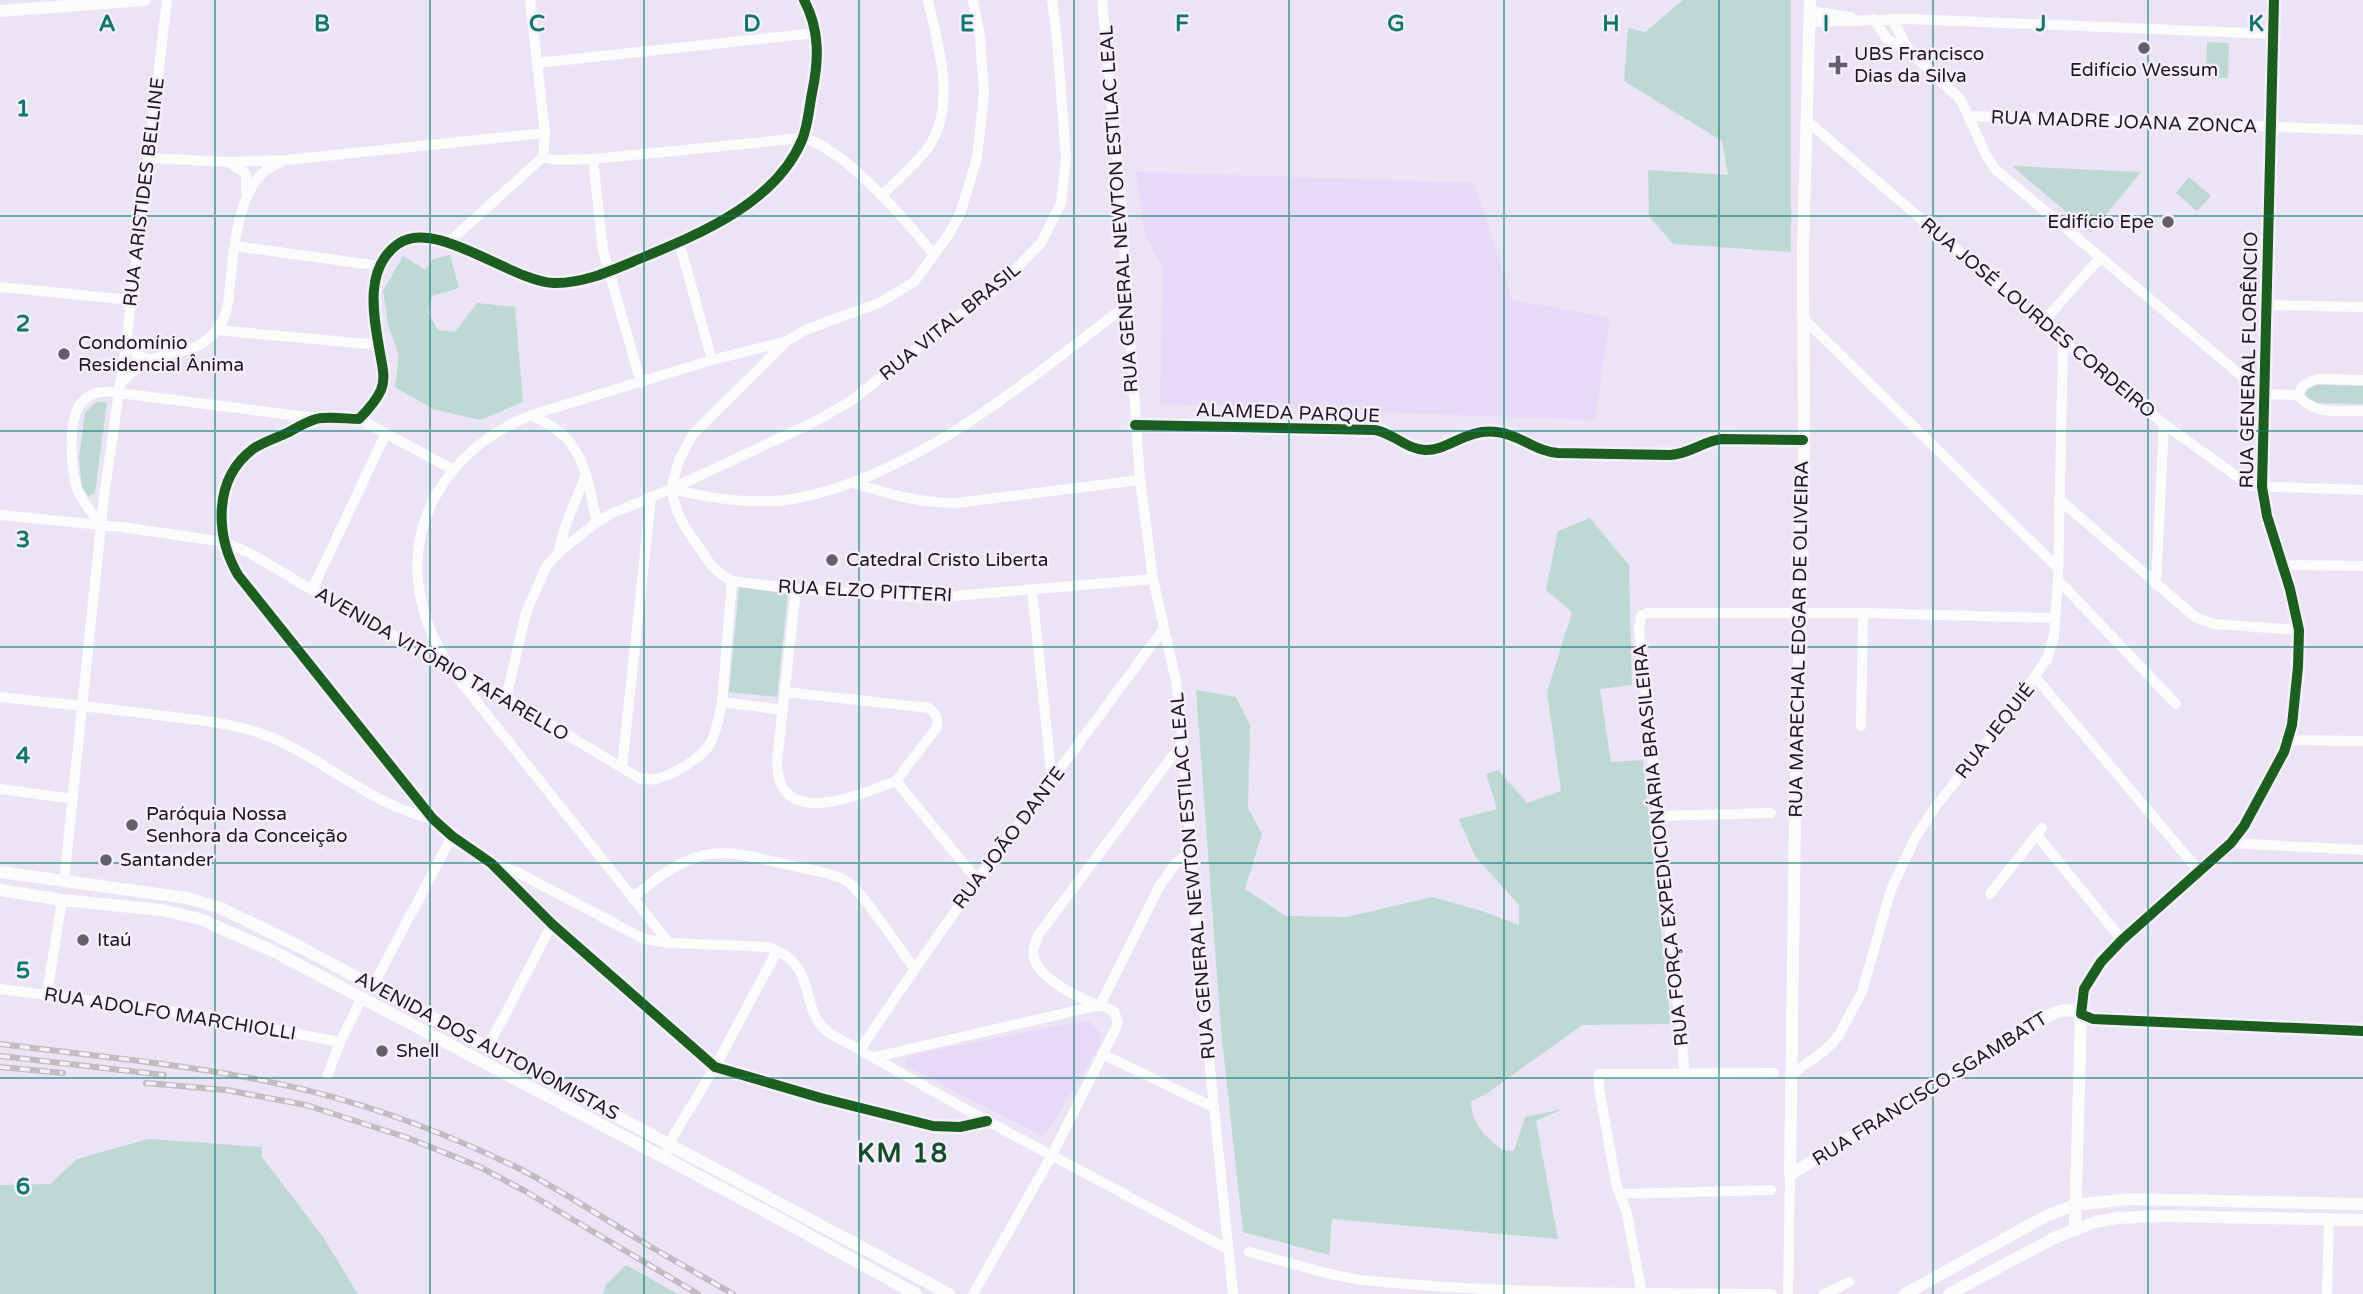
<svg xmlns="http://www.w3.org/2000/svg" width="2363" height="1294" viewBox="0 0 2363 1294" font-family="'Varela Round',sans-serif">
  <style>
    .built { fill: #e6daf6 }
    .green { fill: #bed9d3 }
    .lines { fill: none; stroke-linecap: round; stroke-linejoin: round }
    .minor { stroke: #fcfbfe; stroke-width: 10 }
    .major { stroke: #fcfbfe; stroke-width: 12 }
    .rail-casing { stroke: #bfbdc1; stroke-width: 6 }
    .rail { stroke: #f4effb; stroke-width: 3.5; stroke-dasharray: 10; stroke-linecap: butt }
    .cycleway-casing { stroke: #f4effb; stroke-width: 15 }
    .cycleway { stroke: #1b5e20; stroke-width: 10 }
    .grid { fill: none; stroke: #0f766e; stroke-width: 2; stroke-opacity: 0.55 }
    .poi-dot { fill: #645f6c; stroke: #f4effb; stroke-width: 2.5 }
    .labels { text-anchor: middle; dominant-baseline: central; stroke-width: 5; stroke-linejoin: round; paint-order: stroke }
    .poi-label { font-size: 19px; fill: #1c1823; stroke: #f4effb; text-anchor: start }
    .street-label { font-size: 19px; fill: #1c1823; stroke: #f4effb }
    .district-label { font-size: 26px; font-weight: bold; letter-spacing: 2px; fill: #134c2c; stroke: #f4effb }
    .grid-label { font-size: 23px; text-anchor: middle; font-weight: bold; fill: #0f766e; stroke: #f4effb; stroke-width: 5; stroke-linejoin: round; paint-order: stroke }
  </style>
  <rect width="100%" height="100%" fill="#ebe4f5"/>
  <path class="built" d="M1136,172L1474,183L1513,300L1610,318L1595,420L1160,404L1163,268L1145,235Z
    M1082,1021H1089L1098,1030L1101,1040L1099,1047L1052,1124L1048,1132L1042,1136L908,1067L905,1063L906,1059L911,1055Z"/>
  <path class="green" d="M1683,0H1791V252L1673,244L1649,216L1648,170L1728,175L1722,141L1624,81L1628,28L1645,32Z
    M2207,42L2229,43L2228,78H2206Z
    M2012,166L2141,172L2091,233Z
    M2189,177L2211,196L2197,211L2176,193Z
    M450,255L459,288L432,296L428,313L438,330L455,332L477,303L515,307L523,402L480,420L433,409L395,387L399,356L388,324L383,291L403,256L426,270L433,259Z
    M2310,384L2363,386V404L2312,403L2305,394Z
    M96,402H107L95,493L88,496L82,487L79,458L85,413Z
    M1590,518L1629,565L1632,685L1600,689L1611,762L1643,760L1671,1024L1582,1025L1489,1092L1471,1102C1471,1123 1486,1137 1502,1150L1514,1151L1525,1117L1563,1109L1536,1121L1558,1239L1332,1219L1329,1255L1243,1232L1221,1030L1196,690L1236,697L1250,725L1248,808L1262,834L1245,889L1286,916L1347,917L1432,897L1482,911L1519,925V905L1475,856L1459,819L1497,809L1486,774L1498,770L1527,803L1561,791L1547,692L1572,612L1546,590L1558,531Z
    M739,587L788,594L777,697L729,692Z
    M148,1139L262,1147V1157L323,1237L358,1294H0V1185L50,1184L77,1159Z
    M626,1265L678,1294H603L606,1285Z"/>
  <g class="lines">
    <path class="minor" d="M530,0L545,133L543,157
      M804,0C820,30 819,60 812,93C809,108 808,126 802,140C776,202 702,233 644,257C615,269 585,284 553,283C511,281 434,217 398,244C363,269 374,318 380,353C382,365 386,378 381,390C376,401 367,411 359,419C346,419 329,416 316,419C306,422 296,428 287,433C276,438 263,442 253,449C213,479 215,535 238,575L433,819L452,836L491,863L552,924L715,1067L821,1098L933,1126L960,1127L987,1121
      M1102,0L1121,201L1140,480L1153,579L1176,681L1183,742L1197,940L1233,1294
      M2274,0L2262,487L2267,516L2290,589L2299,630L2298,667L2292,725L2284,752L2244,826L2231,843L2122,940L2101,962L2084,989L2081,1014L2093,1019L2363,1031
      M1809,11L1851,17
      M1873,19L1887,39L1910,52L1961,100L1986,155L1995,169L2243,377L2265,394L2297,395C2317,416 2335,410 2363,411
      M1892,19L1910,52
      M1809,22L1909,19L2274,34
      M537,63L816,33
      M1969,116L2363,130
      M1806,120L2063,341L2164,424L2250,486L2363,490
      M543,157L555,160L593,159L803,138C843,147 908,222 934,255
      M149,158L229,162L286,160L545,133
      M593,159L603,250L641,383
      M229,162L246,174V192
      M881,196C896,181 914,166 927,149C958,106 938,47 928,0
      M449,242L543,157
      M679,242L712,360
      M235,246L380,266
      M0,287L131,300
      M2266,305L2363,307
      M1803,318L2058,568
      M2042,323L2100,258
      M217,330L379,345
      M128,339L137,355L150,360
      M785,343L693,434L679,460L671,489L677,511L685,527L711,565L722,575L732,581L796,589L931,598L1153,579
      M120,384C129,375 139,365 150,360C176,349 203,354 220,325C228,313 229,297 230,283C234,250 237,195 264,172C270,167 277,164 283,161
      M2297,395L2304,385L2317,379L2363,380
      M531,415C545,423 562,430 571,444C587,464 591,498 597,522
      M359,419L452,469
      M1135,425L1375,430C1393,433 1406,449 1425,450C1448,451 1466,428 1497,432C1519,434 1536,452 1558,453L1670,455C1690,454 1703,441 1722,439L1803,440
      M854,483C888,494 920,503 956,503L1140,480
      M671,489C712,499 757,506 798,498C920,474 1030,378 1127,305
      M2059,499L2195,617L2214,624L2299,630
      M0,515L122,527L224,542L250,553L312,590L506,698L639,778C646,779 653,781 660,778C676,773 701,758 710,744C717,731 719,716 722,702L732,581
      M101,524C93,514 84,504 79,493C70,474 67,416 83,401C93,390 106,391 119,393L316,418
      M558,553L566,524L585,477
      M2283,565L2363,566
      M2058,580L2176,704
      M2156,585L2164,424
      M796,589L777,762C778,771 778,780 783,788C805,821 868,791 896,781
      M312,590L386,433
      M1032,590L1052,780
      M2036,678L2199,871
      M785,692L929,708C936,714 938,718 937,727L896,781
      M0,697C55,703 110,709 165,716C198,720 234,723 265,735C323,757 371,806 433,819
      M506,698L526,613L546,567L558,553L597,522L613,513L671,489L814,422L851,401L954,319L996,289L1041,243L1061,203L1066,158L1057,40L1052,0
      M722,702L783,710
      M1861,726L1863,613
      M2289,740L2363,741
      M622,767L651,497
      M896,781L977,880
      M0,789L73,799
      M1658,816L1771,813
      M2037,835L2122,940
      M2231,843L2363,850
      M491,863L515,871L644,939L669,943L768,947C821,965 796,1007 829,1033L987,1121L1229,1250
      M64,881L104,496L127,337L167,0
      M1990,894L2042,828
      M632,898C696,847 709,845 788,865C805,869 830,872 845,880C860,887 901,951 914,968
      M669,943L449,667C439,648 428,629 423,608C400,519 452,448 531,415L712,360L787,341L805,330L879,303L914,282L949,234L960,214L977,158L984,93L980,37L973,0
      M373,986L452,836
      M0,989L192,1014L340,1042
      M47,994L62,900
      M1100,1005C1081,1000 1043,980 1035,961C1031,951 1035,943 1039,934L1183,742
      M488,1047L552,924
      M860,1050C955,906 1060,769 1163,630
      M1102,1054L1213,1107
      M875,1057L1100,1005
      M328,1074L340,1042L362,998
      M1685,1074L1639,630L1641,616L1647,613H1863L2055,618
      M1791,1075L1824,1051L1837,1038L1862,992L1891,890L1915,838L1936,806L1996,731L2047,659L2054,636L2058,580L2063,341
      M668,1150L669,1143L715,1067L777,951
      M1621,1194L1771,1190
      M1249,1252C1285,1261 1325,1275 1362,1280C1498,1294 1636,1293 1772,1294
      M973,1294L1052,1155L1116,1028L1118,1022L1114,1011L1100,1005L1159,887L1177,862L1191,851
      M1642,1294L1627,1214L1616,1183L1599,1088V1074L1774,1073
      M1788,1294L1790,1175
      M1824,1294L1849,1282
      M2327,1294L2329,1220"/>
    <path class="major" d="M0,11L145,0
      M0,872L187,898L221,908L302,948L949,1294
      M0,890L62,900L161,910L200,919L275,952L759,1208L916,1294
      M1790,1175L1795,818L1804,467L1803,249L1810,0
      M1790,1175L2039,1021C2055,1012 2063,1006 2081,1014L2075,1229
      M1905,1294L2046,1216L2075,1205L2129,1199L2363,1204
      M1949,1294L2056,1237L2095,1222L2118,1218L2160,1216L2363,1220"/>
    <g class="rail-casing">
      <path id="rail" d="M0,1044C117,1059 237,1068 350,1102C407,1119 464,1142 518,1168C561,1190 600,1216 641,1241C671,1259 702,1276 733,1294
        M0,1056L164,1075
        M0,1067L63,1073
        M146,1083L226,1090L306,1105L408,1138L480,1167L523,1190L698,1294"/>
    </g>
    <use href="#rail" class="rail"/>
    <g class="cycleway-casing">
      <path id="cycleway" d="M804,0C820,30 819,60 812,93C809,108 808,126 802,140C776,202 702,233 644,257C615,269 585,284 553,283C511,281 434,217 398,244C363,269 374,318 380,353C382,365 386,378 381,390C376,401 367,411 359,419C346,419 329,416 316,419C306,422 296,428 287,433C276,438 263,442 253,449C213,479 215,535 238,575L433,819L452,836L491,863L552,924L715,1067L821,1098L933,1126L960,1127L987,1121
        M2274,0L2262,487L2267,516L2290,589L2299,630L2298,667L2292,725L2284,752L2244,826L2231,843L2122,940L2101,962L2084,989L2081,1014L2093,1019L2363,1031
        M1135,425L1375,430C1393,433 1406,449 1425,450C1448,451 1466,428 1497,432C1519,434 1536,452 1558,453L1670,455C1690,454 1703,441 1722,439L1803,440"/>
    </g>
    <use href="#cycleway" class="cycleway"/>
  </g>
  <path class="grid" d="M215,0V1294M430,0V1294M644,0V1294M859,0V1294M1074,0V1294M1289,0V1294M1504,0V1294M1719,0V1294M1933,0V1294M2148,0V1294M0,216H2363M0,431H2363M0,647H2363M0,863H2363M0,1078H2363"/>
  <g class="poi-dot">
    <circle cx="2144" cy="48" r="7"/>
    <path d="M1834.5 54.5h7v7h7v7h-7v7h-7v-7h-7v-7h7z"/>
    <circle cx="2168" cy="222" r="7"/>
    <circle cx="64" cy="354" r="7"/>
    <circle cx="832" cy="560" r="7"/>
    <circle cx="132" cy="825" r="7"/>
    <circle cx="106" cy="860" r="7"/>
    <circle cx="83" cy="940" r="7"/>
    <circle cx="382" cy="1051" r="7"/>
  </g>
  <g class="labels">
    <g class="poi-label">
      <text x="1854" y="54">UBS Francisco<tspan x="1854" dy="22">Dias da Silva</tspan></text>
      <text x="2144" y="70" text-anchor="middle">Edifício Wessum</text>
      <text x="2154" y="222" text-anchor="end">Edifício Epe</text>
      <text x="78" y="343">Condomínio<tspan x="78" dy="22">Residencial Ânima</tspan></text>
      <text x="846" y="560">Catedral Cristo Liberta</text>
      <text x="146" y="814">Paróquia Nossa<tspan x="146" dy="22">Senhora da Conceição</tspan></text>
      <text x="120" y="860">Santander</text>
      <text x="97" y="940">Itaú</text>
      <text x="396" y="1051">Shell</text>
    </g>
    <g class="street-label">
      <text transform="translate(2124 122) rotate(2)">RUA MADRE JOANA ZONCA</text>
      <text transform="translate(144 192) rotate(-83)">RUA ARISTIDES BELLINE</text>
      <text transform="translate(1119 209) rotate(-94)">RUA GENERAL NEWTON ESTILAC LEAL</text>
      <text transform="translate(2038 318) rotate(40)">RUA JOSÉ LOURDES CORDEIRO</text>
      <text transform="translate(950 322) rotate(-39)">RUA VITAL BRASIL</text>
      <text transform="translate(2249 360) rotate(-89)">RUA GENERAL FLORÊNCIO</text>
      <text transform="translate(1288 413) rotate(2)">ALAMEDA PARQUE</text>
      <text transform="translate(865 591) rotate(3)">RUA ELZO PITTERI</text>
      <text transform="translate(1799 639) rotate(-89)">RUA MARECHAL EDGAR DE OLIVEIRA</text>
      <text transform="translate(442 664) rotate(30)">AVENIDA VITÓRIO TAFARELLO</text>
      <text transform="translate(1995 731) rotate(-52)">RUA JEQUIÉ</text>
      <text transform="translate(1009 838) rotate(-53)">RUA JOÃO DANTE</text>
      <text transform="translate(1661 845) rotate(-96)">RUA FORÇA EXPEDICIONÁRIA BRASILEIRA</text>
      <text transform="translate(1193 876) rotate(-95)">RUA GENERAL NEWTON ESTILAC LEAL</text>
      <text transform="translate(170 1014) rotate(9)">RUA ADOLFO MARCHIOLLI</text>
      <text transform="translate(487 1046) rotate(28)">AVENIDA DOS AUTONOMISTAS</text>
      <text transform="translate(1930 1089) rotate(-32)">RUA FRANCISCO SGAMBATT</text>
    </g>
    <g class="district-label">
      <text x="903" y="1153">KM 18</text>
    </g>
  </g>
  <g class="grid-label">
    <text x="107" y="31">A</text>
    <text x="322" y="31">B</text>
    <text x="537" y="31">C</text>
    <text x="752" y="31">D</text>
    <text x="967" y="31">E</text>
    <text x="1182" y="31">F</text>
    <text x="1396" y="31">G</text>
    <text x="1611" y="31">H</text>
    <text x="1826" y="31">I</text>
    <text x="2041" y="31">J</text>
    <text x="2256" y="31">K</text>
    <text x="23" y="116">1</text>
    <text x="23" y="331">2</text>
    <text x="23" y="547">3</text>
    <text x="23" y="763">4</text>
    <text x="23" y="978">5</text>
    <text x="23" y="1194">6</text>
  </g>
</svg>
